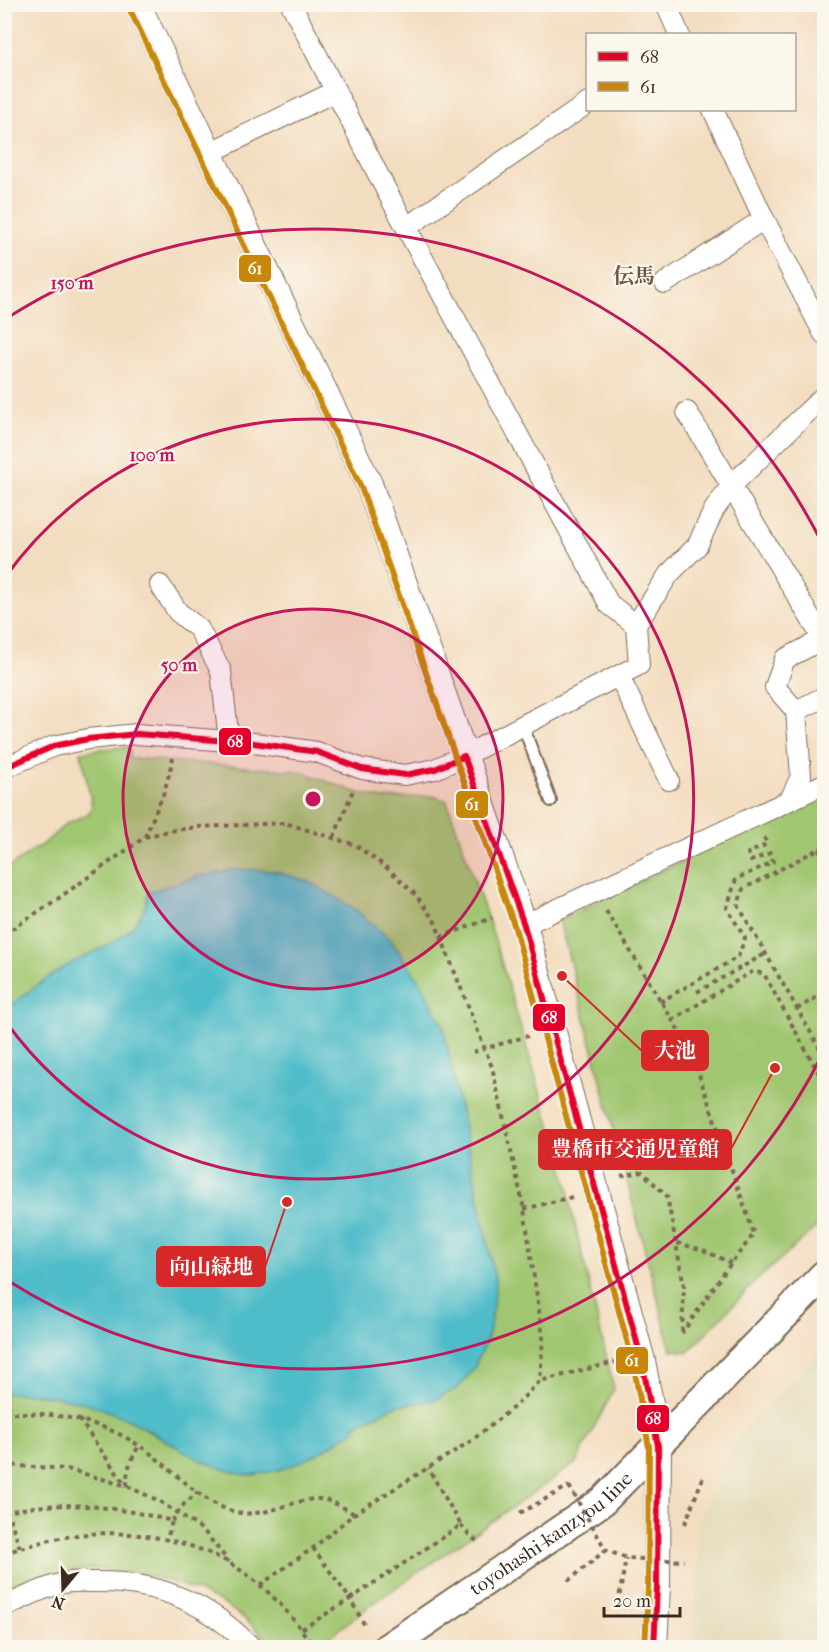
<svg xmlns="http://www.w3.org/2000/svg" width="829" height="1652" viewBox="0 0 829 1652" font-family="'IM FELL French Canon','Noto Serif JP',serif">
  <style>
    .built { fill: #e4dbba }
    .green { fill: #a1c671; stroke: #6e7848; stroke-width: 1.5 }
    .water { fill: #4fbcc9; stroke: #457374; stroke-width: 1.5 }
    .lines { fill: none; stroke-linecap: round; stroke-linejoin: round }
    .service-casing { stroke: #7b6957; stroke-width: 14 }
    .minor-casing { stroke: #7b6957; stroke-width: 22 }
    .tertiary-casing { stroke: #7b6957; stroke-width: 28 }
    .secondary-casing { stroke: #7b6957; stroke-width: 32 }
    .path { stroke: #7b6957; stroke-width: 4; stroke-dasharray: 4.5 4.5; stroke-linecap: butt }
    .service { stroke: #fff; stroke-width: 10 }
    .minor { stroke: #fff; stroke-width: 20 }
    .tertiary { stroke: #fff; stroke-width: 26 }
    .secondary { stroke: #fff; stroke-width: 28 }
    .path-bridge { stroke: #7b6957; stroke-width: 4; stroke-dasharray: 4.5 4.5; stroke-linecap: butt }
    .bus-1-casing { stroke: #fbf7ec; stroke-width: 10 }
    .bus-2-casing { stroke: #fbf7ec; stroke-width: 10 }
    .bus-1 { stroke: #e4002b; stroke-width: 6 }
    .bus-2 { stroke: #c88708; stroke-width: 6 }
    .ring { fill: none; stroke: #c2185b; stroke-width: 3 }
    .labels { text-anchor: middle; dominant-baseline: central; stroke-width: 4.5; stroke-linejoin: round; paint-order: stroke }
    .street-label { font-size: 20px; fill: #3b2a1e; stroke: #fbf7ec }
    .neighbourhood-label { font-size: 21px; font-weight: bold; fill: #715742; stroke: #fbf7ec }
    .centre { fill: #c2185b; stroke: #fbf7ec; stroke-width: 3 }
    .ring-label { font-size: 18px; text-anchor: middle; font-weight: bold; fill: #c2185b; stroke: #fbf7ec; stroke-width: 4.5; stroke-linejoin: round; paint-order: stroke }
    .leader { fill: none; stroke: #d62828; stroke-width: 2 }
    .callout-dot { fill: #d62828; stroke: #fbf7ec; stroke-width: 2 }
    .callout { fill: #d62828; stroke: #d62828; stroke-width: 2 }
    .callout-label { font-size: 21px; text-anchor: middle; font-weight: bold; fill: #fff }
    .line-badge { stroke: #fbf7ec; stroke-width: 2 }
    .badge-label { font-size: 16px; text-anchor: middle; font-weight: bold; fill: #fff }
  </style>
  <rect width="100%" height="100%" fill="#fbf7ec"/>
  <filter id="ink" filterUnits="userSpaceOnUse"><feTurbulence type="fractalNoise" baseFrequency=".0167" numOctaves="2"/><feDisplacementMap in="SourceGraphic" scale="12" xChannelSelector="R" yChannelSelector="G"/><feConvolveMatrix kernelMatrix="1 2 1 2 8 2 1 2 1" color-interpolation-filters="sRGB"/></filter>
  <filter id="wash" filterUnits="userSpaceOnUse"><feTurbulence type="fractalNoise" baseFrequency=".008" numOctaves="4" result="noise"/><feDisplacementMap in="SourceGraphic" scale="24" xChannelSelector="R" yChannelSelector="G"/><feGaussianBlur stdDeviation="1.35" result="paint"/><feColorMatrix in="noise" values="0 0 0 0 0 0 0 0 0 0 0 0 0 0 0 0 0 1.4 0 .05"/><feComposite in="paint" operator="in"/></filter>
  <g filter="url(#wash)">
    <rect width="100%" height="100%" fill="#f3ddc0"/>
    <path class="built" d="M824,1348V1647H696L698,1521L737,1437Z"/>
    <path class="green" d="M129,747L130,758L300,771L353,791L382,799L433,796L447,801L492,931L568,1186L571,1208L614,1389L576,1463L368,1607L317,1647H272C237,1600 176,1578 120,1572C111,1571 102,1568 93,1569C62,1571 33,1582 5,1592L4,871L48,840L66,824L88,814L92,806L81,752L100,749Z
      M824,793V1220L757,1280L688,1352L671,1350L559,920Z"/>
    <path class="water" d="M239,869L274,871L310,882L355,909L391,940L422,985L443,1025L496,1283L489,1334L473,1370L458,1388L435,1400L396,1406L355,1425L356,1429C322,1452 291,1473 248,1475C242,1475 236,1473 230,1471C194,1461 166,1439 133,1422C93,1402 49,1393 4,1393L5,1009C26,994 47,977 70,964C103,946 143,936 148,892L199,876Z"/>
  </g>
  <g filter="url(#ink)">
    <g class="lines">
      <g class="service-casing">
        <path id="service" d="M523,726L551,801"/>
      </g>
      <g class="minor-casing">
        <path id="minor" d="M291,4L385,188L609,604L636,625
          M666,4L679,34
          M713,110L764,219L824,334
          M209,153L336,91
          M407,227L588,103
          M665,283L764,219
          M687,412L823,639L785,659L775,687L796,711L801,776L790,800
          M160,585L178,612L199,629L221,671L229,741
          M619,676L669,780
          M796,711L824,697
          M4,768L54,746L88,739L137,734L254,743L317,752L362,769L405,775L435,769L464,756L639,665L636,625L669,574L697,546L714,510L731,486L824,396
          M524,925L824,784
          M4,1606C23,1599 46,1586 64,1583C74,1581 86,1582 96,1582C158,1581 209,1603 252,1648"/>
      </g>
      <g class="tertiary-casing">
        <path id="tertiary" d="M137,4L369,484L524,925L642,1361L658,1446L657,1587L654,1648"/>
      </g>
      <g class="secondary-casing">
        <g id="secondary">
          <path id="s1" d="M387,1648L603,1501L824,1275"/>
        </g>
      </g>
      <path class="path" d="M145,837L168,831L198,827L285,823L355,845L386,867L416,895L435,922L492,1067L524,1209L543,1338L540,1381
        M334,837L354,788
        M824,846L743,889L738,905L824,1056
        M819,849L824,859
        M606,911L690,1049L754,1234L731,1263L682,1333
        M4,934L56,900L145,837L165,790L173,758
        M440,937L492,918
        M697,992L765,954
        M660,1002L738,957L745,938L727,908L736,879L773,862L770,853L751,861L748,853L767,844L764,837
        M797,1009L824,993
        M672,1020L753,971L764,974L824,1083
        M473,1052L528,1036
        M621,1176L642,1172L667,1196L684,1286L682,1332
        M524,1209L572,1197
        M677,1243L703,1250L731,1263
        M4,1413C56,1412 105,1420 147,1451C176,1472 204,1507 241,1513C271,1517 302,1494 326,1500C336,1503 346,1509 354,1514
        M79,1419L126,1486
        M4,1465L67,1469L127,1486L159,1501L203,1530L229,1562
        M127,1486C126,1470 131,1459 139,1446
        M4,1501L20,1548
        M4,1513C61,1498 117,1507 172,1521L167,1540
        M520,1513L569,1486
        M172,1521L184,1504L198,1492
        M685,1524L703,1477
        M461,1525L470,1536L478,1542
        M313,1548L350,1599L461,1525L428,1468
        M4,1553C25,1547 46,1540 66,1537C117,1527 186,1537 231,1564C264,1584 293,1615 314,1648
        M568,1581L606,1550
        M260,1585L313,1548L354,1514L471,1441L515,1406L540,1381L615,1362
        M618,1604L626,1558
        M302,1629L350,1599L364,1624"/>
      <use href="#service" class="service"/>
      <use href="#minor" class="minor"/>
      <use href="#tertiary" class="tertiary"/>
      <use href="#secondary" class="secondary"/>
      <path class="path-bridge" d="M569,1486L606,1550L626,1558L684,1561"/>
      <g class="bus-1-casing">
        <path id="bus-1" d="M464,756L524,925L642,1361L658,1446L657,1587L654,1648
          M4,768L54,746L88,739L137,734L254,743L317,752L362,769L405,775L435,769L464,756"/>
      </g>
      <g class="bus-2-casing">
        <path id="bus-2" d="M129,8L361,487L515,928L633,1363L649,1447L648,1587L645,1648"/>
      </g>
      <use href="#bus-1" class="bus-1"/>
      <use href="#bus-2" class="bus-2"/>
    </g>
  </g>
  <circle cx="313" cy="799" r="190" fill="#c2185b" fill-opacity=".12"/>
  <g class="ring">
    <circle cx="313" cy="799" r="190"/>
    <path d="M6 576A380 380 0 1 1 6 1022"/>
    <path d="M823 1053A570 570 0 0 1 7 1280M7 318A570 570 0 0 1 823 545"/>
  </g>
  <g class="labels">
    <g class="street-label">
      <text stroke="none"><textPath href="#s1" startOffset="200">toyohashi-kanzyou line</textPath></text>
    </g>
    <g class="neighbourhood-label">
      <text x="634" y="276">伝馬</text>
    </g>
  </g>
  <circle cx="313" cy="799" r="9" class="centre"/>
  <g class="ring-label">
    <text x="72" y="289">150 m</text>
    <text x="152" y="461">100 m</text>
    <text x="179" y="671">50 m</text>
  </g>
  <path class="leader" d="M562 976L642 1051M775 1068L731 1149M287 1202L265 1267"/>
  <g class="callout-dot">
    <circle cx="562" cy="976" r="6"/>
    <circle cx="775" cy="1068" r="6"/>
    <circle cx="287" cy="1202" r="6"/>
  </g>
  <g class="callout">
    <rect x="642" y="1031" width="66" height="39" rx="6"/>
    <rect x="539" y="1130" width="192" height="39" rx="6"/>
    <rect x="157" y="1247" width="108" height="39" rx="6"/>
  </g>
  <g class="callout-label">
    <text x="675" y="1058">大池</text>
    <text x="635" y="1156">豊橋市交通児童館</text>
    <text x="211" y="1274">向山緑地</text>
  </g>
  <g class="line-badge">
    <rect x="238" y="254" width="34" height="29" rx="6" fill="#c88708"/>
    <rect x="218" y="727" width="34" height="29" rx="6" fill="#e4002b"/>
    <rect x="455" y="790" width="34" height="29" rx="6" fill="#c88708"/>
    <rect x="532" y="1003" width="34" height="29" rx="6" fill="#e4002b"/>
    <rect x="615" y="1346" width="34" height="29" rx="6" fill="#c88708"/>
    <rect x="636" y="1404" width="34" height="29" rx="6" fill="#e4002b"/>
  </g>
  <g class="badge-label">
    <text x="255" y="274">61</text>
    <text x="235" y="747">68</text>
    <text x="472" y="810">61</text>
    <text x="549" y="1023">68</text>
    <text x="632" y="1366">61</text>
    <text x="653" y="1424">68</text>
  </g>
  <rect width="829" height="1652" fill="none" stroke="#fbf7ec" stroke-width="24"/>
  <rect x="586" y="33" width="210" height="78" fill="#fbf7ec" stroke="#aea59a" stroke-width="1.5"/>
  <rect x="598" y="52" width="30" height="9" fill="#e4002b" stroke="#aea59a" stroke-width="1.5"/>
  <text x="640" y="63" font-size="18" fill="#3b2a1e">68</text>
  <rect x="598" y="82" width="30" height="9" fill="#c88708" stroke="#aea59a" stroke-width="1.5"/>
  <text x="640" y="93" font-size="18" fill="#3b2a1e">61</text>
  <g transform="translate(63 1589) rotate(199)" stroke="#fbf7ec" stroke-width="4.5" paint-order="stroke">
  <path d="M0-4.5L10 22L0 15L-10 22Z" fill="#3b2a1e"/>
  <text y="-9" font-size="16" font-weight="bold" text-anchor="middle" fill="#3b2a1e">N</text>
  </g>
  <path d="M604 1607v9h76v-9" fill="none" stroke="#3b2a1e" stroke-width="3"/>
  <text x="613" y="1607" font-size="18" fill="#3b2a1e" stroke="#fbf7ec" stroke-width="4.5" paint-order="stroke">20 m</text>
</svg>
